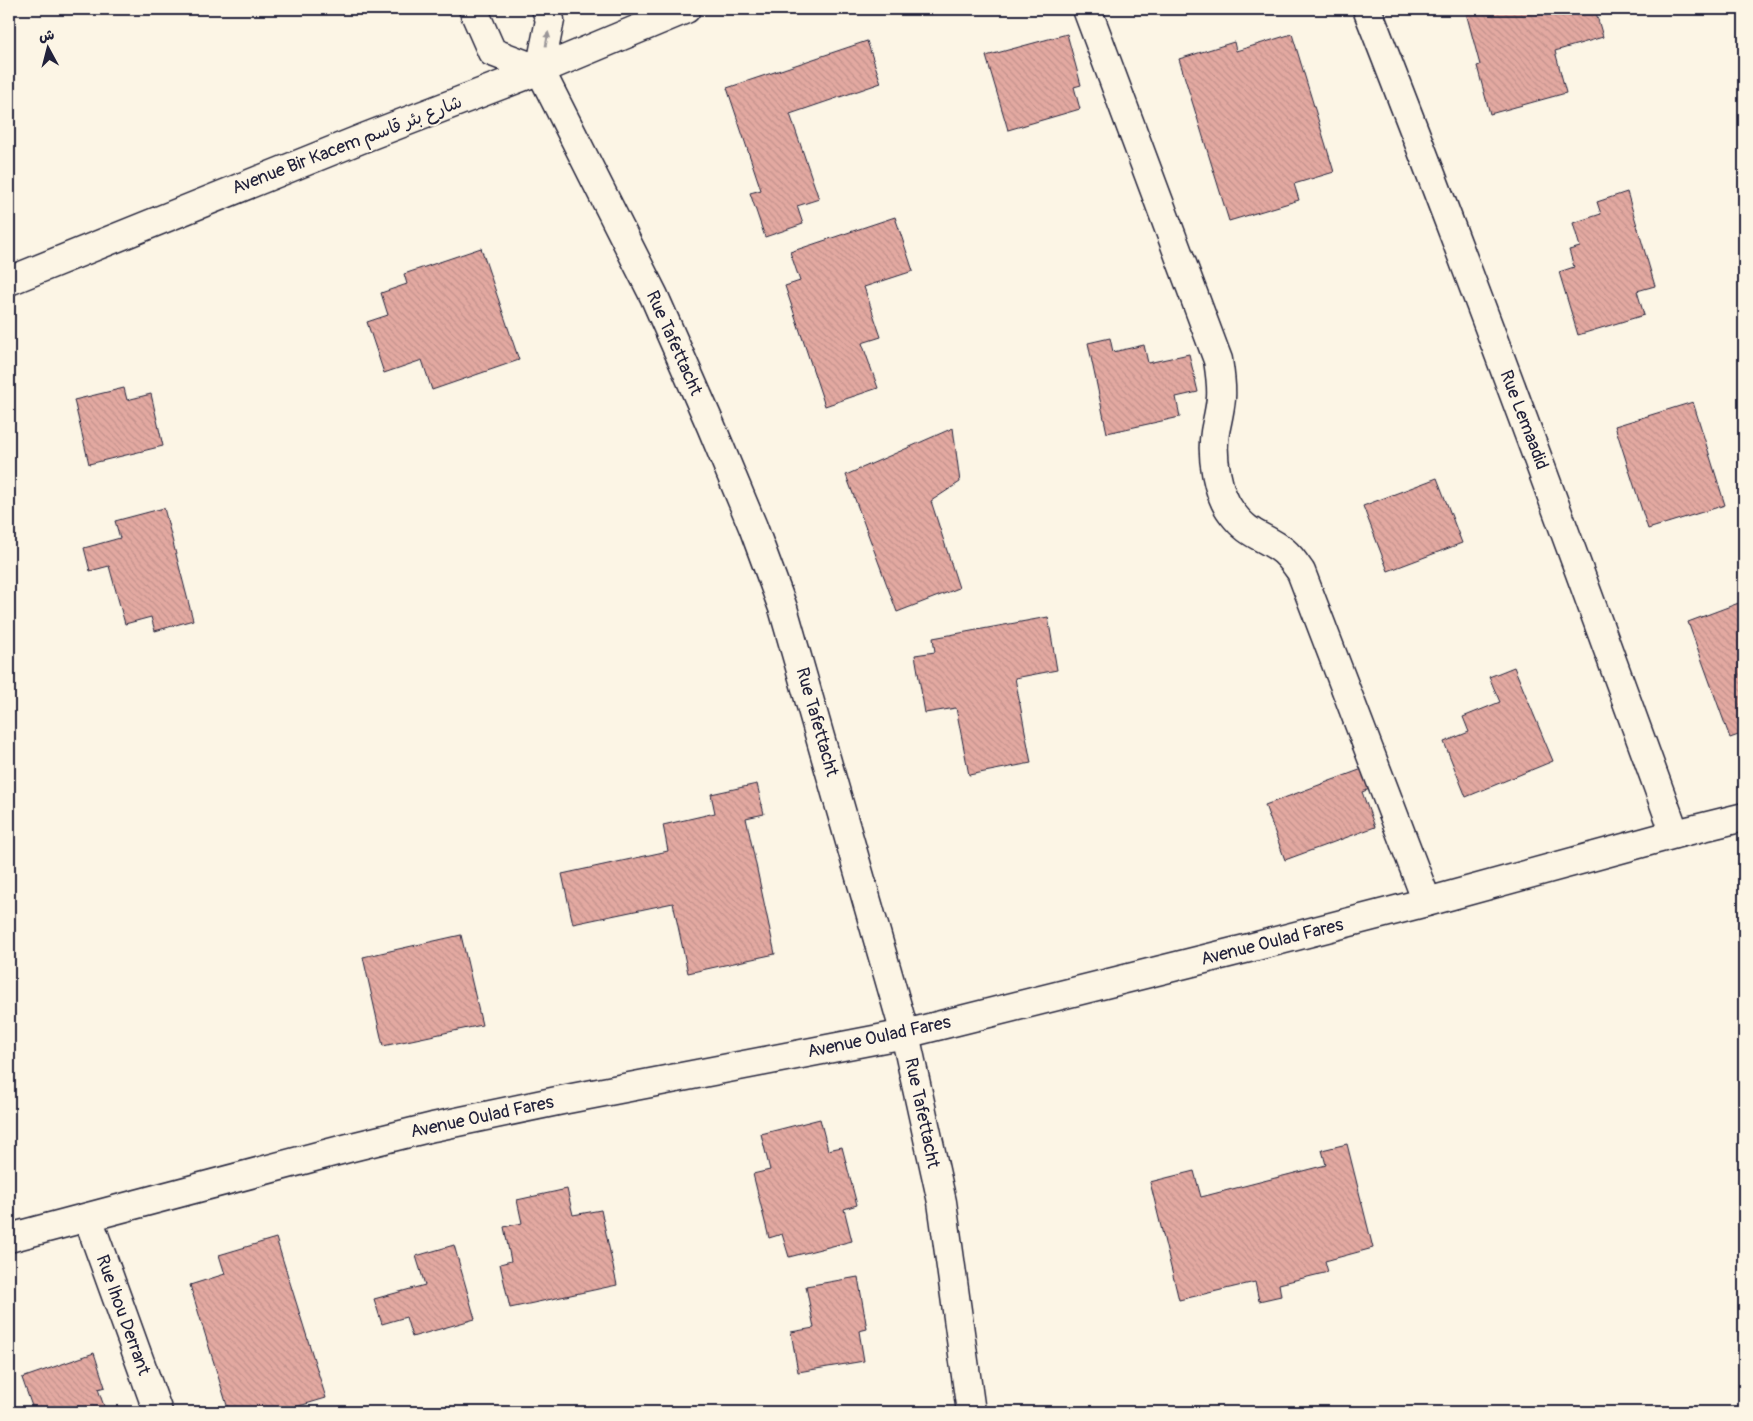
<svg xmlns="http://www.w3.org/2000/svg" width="1753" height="1421" viewBox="0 0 1753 1421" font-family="Pangolin,'Playpen Sans Arabic',sans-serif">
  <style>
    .building { fill: url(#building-back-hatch); stroke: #22223b }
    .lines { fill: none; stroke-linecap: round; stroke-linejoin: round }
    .minor-casing { stroke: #22223b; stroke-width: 31 }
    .minor { stroke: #fcf5e5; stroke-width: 28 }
    .oneway { fill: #9a9698 }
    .labels { text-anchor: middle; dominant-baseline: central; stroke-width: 4; stroke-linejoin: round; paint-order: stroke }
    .street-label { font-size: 18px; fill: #22223b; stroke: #fcf5e5 }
  </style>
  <defs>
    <pattern id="building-back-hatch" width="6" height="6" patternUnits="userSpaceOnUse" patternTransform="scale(1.25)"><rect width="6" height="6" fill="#e3a9a1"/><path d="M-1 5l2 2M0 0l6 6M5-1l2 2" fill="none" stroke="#c2918c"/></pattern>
  </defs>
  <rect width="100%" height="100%" fill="#fcf5e5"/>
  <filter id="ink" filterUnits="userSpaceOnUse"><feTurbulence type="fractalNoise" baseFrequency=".02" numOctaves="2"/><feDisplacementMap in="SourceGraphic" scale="10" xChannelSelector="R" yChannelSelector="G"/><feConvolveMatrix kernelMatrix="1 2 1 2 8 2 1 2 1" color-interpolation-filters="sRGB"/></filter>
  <g filter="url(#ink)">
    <path class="building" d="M1465,9H1595L1603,37L1555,51L1566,93L1490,114L1477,66L1480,65Z
      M1067,34L1081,85L1074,87L1080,109L1008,130L986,56Z
      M1292,34L1334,172L1294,184L1299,200L1229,221L1179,59L1234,42L1236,51Z
      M867,41L881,83L790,114L819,199L797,206L803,224L765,237L750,193L761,190L727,88Z
      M1627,192L1655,286L1637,291L1644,315L1578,335L1559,272L1574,267L1569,250L1580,247L1573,223L1601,214L1597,202Z
      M895,217L913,271L864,287L881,337L862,343L878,388L825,406L785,286L800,281L790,252Z
      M481,248L519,360L432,390L422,360L384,373L367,322L388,315L381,293L407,284L404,274Z
      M1110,338L1113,352L1144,345L1148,363L1189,354L1198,392L1176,397L1180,417L1107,433L1088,343Z
      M124,388L127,400L151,394L163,446L89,464L74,400Z
      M1693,402L1725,505L1648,529L1615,426Z
      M953,428L960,482L931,501L959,588L897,612L846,475Z
      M1437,478L1462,543L1388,571L1363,506Z
      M164,508L193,620L155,631L151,617L125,624L109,566L90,571L84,548L120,538L115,521Z
      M1744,601V733L1730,738L1688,622Z
      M1048,617L1057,670L1015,678L1031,763L969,775L956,708L925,713L915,655L935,652L933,638Z
      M1514,667L1553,761L1466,797L1444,742L1469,732L1463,717L1500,702L1489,677Z
      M1365,768L1372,788L1362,792L1375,827L1285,860L1265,805Z
      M757,784L764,814L746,818L775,954L688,973L673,903L573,924L562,874L668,851L663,825L715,813L711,794Z
      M461,935L482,1025L383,1046L363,957Z
      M820,1119L828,1150L842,1147L857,1205L844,1209L852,1241L789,1257L782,1234L769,1238L753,1174L770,1170L761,1134Z
      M1347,1144L1373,1248L1325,1261L1328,1272L1279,1284L1281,1296L1259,1301L1255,1282L1179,1300L1150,1182L1194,1171L1201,1197L1326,1165L1322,1150Z
      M567,1189L573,1215L601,1210L617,1285L510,1308L500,1264L511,1261L504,1227L522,1223L517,1200Z
      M276,1238L326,1398L279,1412H229L190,1285L225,1274L219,1255Z
      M454,1245L475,1319L412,1337L406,1317L382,1324L374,1299L425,1285L416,1256Z
      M858,1277L867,1329L859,1331L864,1361L798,1372L791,1332L814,1328L806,1286Z
      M94,1353L105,1387L98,1389L106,1412H34L22,1378Z"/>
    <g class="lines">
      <g class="minor-casing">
        <path id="minor" d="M473,9L492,52L540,70
          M1087,9L1218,360C1220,373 1222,385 1221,398C1220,410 1217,421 1215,432C1211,456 1217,494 1232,513C1248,534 1258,534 1278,547C1288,553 1294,562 1301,572L1427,902
          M1367,9C1474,282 1575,558 1675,834
          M540,70L654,296L711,426L753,527L783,608L905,1034L942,1202L971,1412
          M540,70L550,20L546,9
          M9,281L366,137L540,70L686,9
          M88,1218L158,1412
          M9,1238L352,1147L433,1127L562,1100L905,1034L1257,946L1427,902L1675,834L1744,817"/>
      </g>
      <use href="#minor" class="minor"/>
    </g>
    <defs><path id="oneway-solid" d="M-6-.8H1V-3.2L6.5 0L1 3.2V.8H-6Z" transform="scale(1.25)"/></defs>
    <use class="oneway" href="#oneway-solid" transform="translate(547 39) rotate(-79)"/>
  </g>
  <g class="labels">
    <g class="street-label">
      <text transform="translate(347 145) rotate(-21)">Avenue Bir Kacem شارع بئر قاسم</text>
      <text transform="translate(674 343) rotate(66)">Rue Tafettacht</text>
      <text transform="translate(1524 420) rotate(69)">Rue Lemaadid</text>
      <text transform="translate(817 722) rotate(74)">Rue Tafettacht</text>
      <text transform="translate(1272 942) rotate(-14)">Avenue Oulad Fares</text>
      <text transform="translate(879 1037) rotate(-12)">Avenue Oulad Fares</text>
      <text transform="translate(922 1113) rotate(78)">Rue Tafettacht</text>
      <text transform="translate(482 1117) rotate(-12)">Avenue Oulad Fares</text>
      <text transform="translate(123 1315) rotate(70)">Rue Ihou Derrant</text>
    </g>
  </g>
  <rect width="1753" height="1421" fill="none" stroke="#fcf5e5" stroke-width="30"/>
  <rect x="15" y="15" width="1723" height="1391" fill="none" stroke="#22223b" stroke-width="2" filter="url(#ink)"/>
  <g transform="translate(48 48) rotate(353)" stroke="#fcf5e5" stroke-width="4" paint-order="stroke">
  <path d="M0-4L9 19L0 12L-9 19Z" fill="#22223b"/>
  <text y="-8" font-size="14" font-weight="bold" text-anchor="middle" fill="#22223b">ش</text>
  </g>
</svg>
